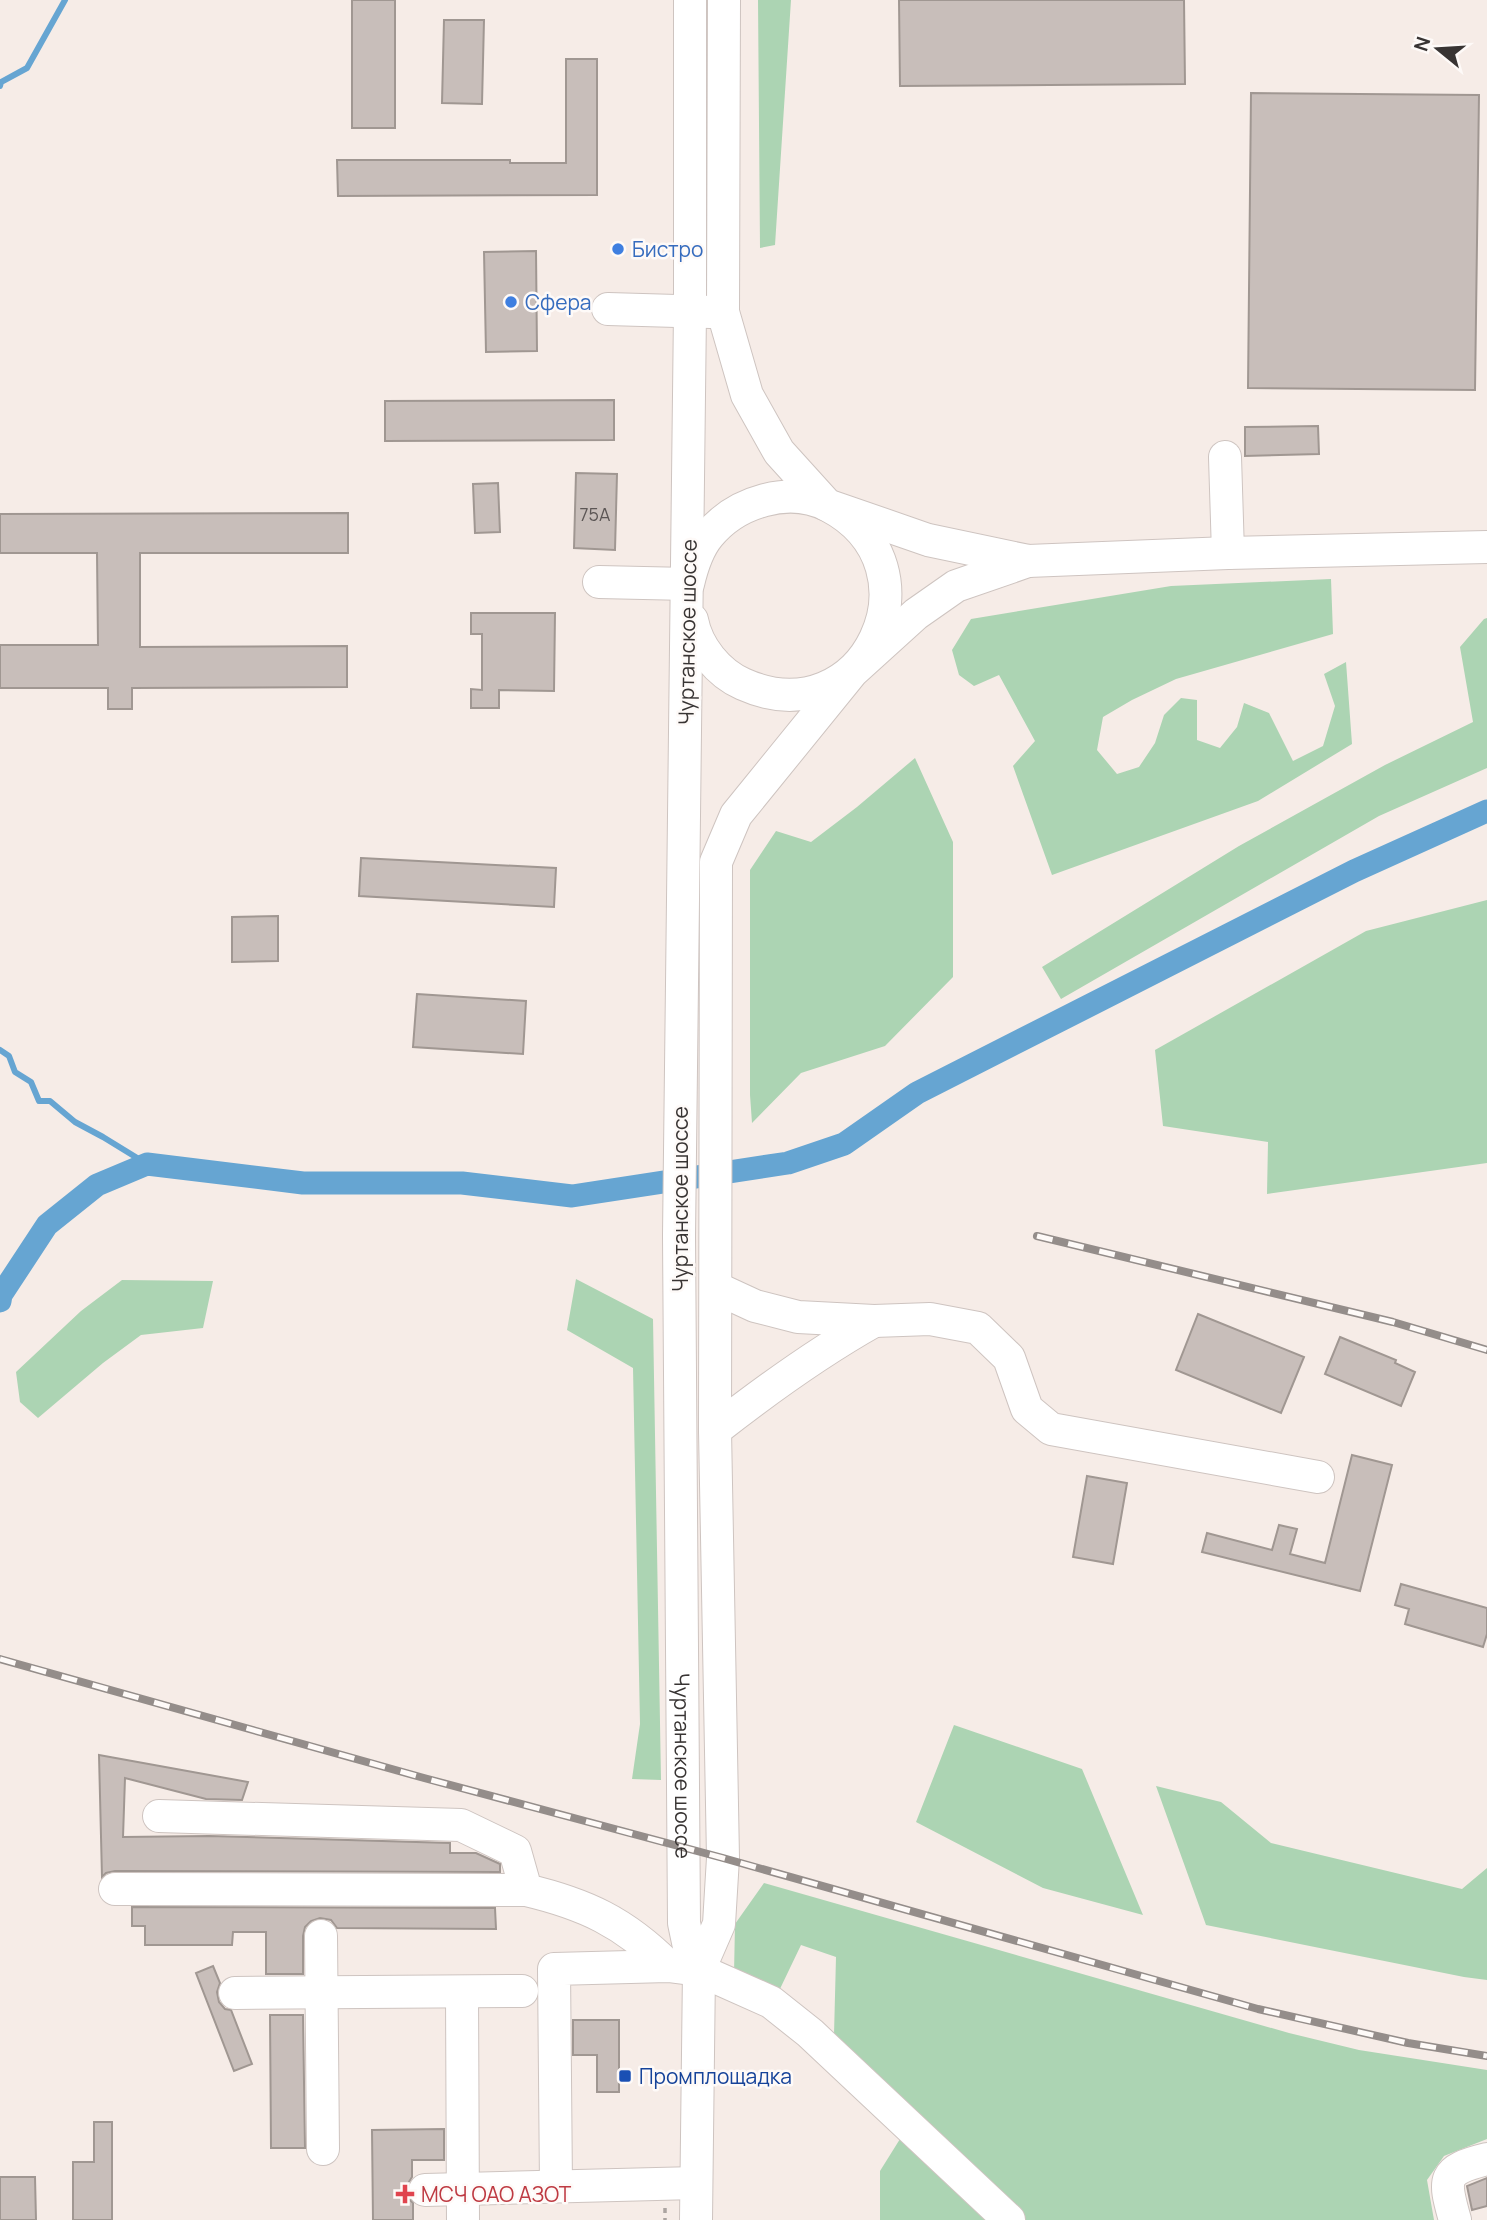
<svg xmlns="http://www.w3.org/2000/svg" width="1487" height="2220" viewBox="0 0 1487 2220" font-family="Manrope,sans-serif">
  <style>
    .green { fill: #acd4b3 }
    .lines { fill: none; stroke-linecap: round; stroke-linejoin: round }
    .stream { stroke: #66a5d2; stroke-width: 6 }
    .canal { stroke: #66a5d2; stroke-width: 23 }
    .building { fill: #c8beba; stroke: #a09792; stroke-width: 2 }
    .minor-casing { stroke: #cec4c0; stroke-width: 34 }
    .path { stroke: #aca4a1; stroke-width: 3.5; stroke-dasharray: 5 5; stroke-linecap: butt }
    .minor { stroke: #fff; stroke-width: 32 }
    .rail-casing { stroke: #948d8a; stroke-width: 8 }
    .rail { stroke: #fefaf8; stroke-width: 5; stroke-dasharray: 16; stroke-linecap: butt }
    .shop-dot { fill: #3f7fe0; stroke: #fefaf8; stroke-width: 2.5 }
    .transit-dot { fill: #1a4fb4; stroke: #fefaf8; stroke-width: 2.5 }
    .health-dot { fill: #e0444e; stroke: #fefaf8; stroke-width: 2.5 }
    .labels { text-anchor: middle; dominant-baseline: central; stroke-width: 5; stroke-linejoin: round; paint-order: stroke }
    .number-label { font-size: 18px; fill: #5c5655 }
    .shop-label { font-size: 21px; fill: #366cbe; stroke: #fefaf8; text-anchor: start }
    .street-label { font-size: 21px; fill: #383433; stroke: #fefaf8 }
    .transit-label { font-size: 21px; fill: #164399; stroke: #fefaf8; text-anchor: start }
    .health-label { font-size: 21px; fill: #be3a42; stroke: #fefaf8; text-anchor: start }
  </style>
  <rect width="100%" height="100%" fill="#f6ece7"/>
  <path class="green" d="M758,0H791L775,245L760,248Z
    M1331,579L1333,634L1176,679L1132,700L1103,717L1097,750L1117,774L1139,767L1155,743L1164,715L1181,698L1197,700V740L1220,748L1237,727L1244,703L1269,713L1293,761L1323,746L1335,706L1324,674L1346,662L1352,744L1258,801L1052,875L1013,766L1035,741L999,675L974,686L959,675L952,650L971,619L1171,586Z
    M1487,618V768L1379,816L1061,999L1042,967L1239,846L1385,765L1473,722L1460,647L1484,619Z
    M915,758L953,842V977L885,1046L801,1073L752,1123L750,1095V870L776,831L811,842L857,807Z
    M1487,900V1163L1267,1194L1268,1142L1163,1126L1155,1050L1366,931Z
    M576,1279L653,1319L661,1780L632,1779L640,1724L633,1368L567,1330Z
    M122,1280L213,1281L203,1328L141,1335L103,1363L38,1418L20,1402L16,1372L81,1311Z
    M954,1725L1082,1769L1143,1915L1043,1888L916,1822Z
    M1156,1786L1221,1802L1271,1843L1462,1889L1487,1868V1980L1464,1977L1206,1925Z
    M764,1883L1289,2033L1359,2050L1487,2070V2139L1444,2156L1427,2180L1434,2220H1023L834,2035L836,1957L801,1945L778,1993L734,1974L735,1924Z
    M900,2139L987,2220H880V2171Z"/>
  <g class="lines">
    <path class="stream" d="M0,86L1,82L27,68L65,0
      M0,1050L9,1056L15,1072L31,1082L39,1101H50L75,1122L103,1137L147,1164"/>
    <path class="canal" d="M0,1301L1,1295L47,1225L97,1185L147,1164L303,1183H462L572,1196L788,1163L844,1144L917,1093L1354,871L1487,811"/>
  </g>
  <path class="building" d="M352,0H395V128H352Z
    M899,0H1184L1185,84L900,86Z
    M444,20H484L482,104L442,103Z
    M566,59H597V195L338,196L337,160H510V163H566Z
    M1251,93L1479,95L1475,390L1248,388Z
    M536,251L537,351L486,352L484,252Z
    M614,400V440L385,441V401Z
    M1318,426L1319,454L1245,456V427Z
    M576,473L617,474L615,550L574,548Z
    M498,483L500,532L475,533L473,484Z
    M348,513V553H140V647L347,646V687L132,688V709H108V688H0V645H98L97,553H0V514Z
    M471,613H555L554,691L499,690V708H471V689L482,690V634H471Z
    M361,858L556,868L554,907L359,896Z
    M278,916V961L232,962V917Z
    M417,994L526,1001L523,1054L413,1047Z
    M1198,1314L1304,1357L1281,1413L1176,1370Z
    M1340,1337L1396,1360L1395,1363L1415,1372L1401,1406L1325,1374Z
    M1352,1455L1392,1465L1360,1591L1202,1552L1207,1533L1272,1550L1279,1525L1297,1529L1290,1554L1325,1563Z
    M1087,1476L1127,1483L1113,1564L1073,1557Z
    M1401,1584L1487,1608V1634L1483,1647L1405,1624L1409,1609L1395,1605Z
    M99,1755L248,1782L242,1800L206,1799L125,1778L123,1837L209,1836L450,1843V1853H476L500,1864V1872L115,1871L106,1873L102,1877Z
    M132,1907L495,1908L496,1929L337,1928L331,1920L320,1918L311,1921L305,1927L303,1936V1974H266V1932H233L232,1945H145V1926H132Z
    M213,1966L220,1983L217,1992L219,2002L225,2009L231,2010L252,2064L234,2071L196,1973Z
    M270,2015H303L305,2148H271Z
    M573,2020H619V2092H597V2055H573Z
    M94,2122H112V2220H73V2162H94Z
    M444,2129V2160H412V2177L409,2182L407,2190L409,2199L413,2203V2220H373L372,2130Z
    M0,2177H35L36,2220H0Z
    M1487,2178V2206L1472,2210L1467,2186Z"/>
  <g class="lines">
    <g class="minor-casing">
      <g id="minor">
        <path id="s1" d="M690,0V311L679,1236L684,1923L689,1947L699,1970L696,2220"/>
        <path d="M724,0L723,312L747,395L779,452L827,505L928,540L1028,561L1228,553L1487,547"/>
        <path d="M608,309L711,312"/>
        <path d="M1225,457L1228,553"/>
        <path d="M599,582L688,584C692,567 698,548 709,535C736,502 789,485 829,506C945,567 865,739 743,684C718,673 697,647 692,620"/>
        <path d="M716,1288L755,1306L798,1317L874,1321L930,1319L978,1328L1009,1358L1027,1409L1051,1429L1318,1477"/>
        <path d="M715,1430C766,1390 817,1353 874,1321"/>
        <path d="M159,1816L461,1825L515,1851L526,1890C585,1904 624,1922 668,1966"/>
        <path d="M115,1889L526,1890"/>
        <path d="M321,1936L323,2149"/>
        <path d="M699,1970L719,1924L723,1858L715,1430L716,862L736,815L852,672L916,614L956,586L1028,561"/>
        <path d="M462,1992L463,2220"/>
        <path d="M235,1993L522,1991"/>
        <path d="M556,2186L554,1969L668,1966L699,1970L771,2002L810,2033L1009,2220"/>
        <path d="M425,2190L696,2183"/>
        <path d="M1455,2220C1443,2178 1442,2170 1487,2159"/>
      </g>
    </g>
    <path class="path" d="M665,2208V2220"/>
    <use href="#minor" class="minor"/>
    <g class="rail-casing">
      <path id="rail" d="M1037,1236L1393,1322L1487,1350
        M0,1659L424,1778L723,1858L1258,2009L1408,2043L1487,2056"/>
    </g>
    <use href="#rail" class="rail"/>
  </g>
  <g class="shop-dot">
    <circle cx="618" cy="249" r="7"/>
    <circle cx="511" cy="302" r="7"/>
  </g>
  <rect class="transit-dot" x="618" y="2069" width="14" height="14" rx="3.5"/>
  <path class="health-dot" d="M401.5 2183.5h7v7h7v7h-7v7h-7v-7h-7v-7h7z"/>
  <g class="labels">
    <g class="number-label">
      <text x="595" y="514">75А</text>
    </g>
    <g class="shop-label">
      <text x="632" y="249">Бистро</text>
      <text x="525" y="302">Сфера</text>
    </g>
    <g class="street-label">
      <text transform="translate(687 632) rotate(-89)">Чуртанское шоссе</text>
      <text transform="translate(680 1199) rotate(-90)">Чуртанское шоссе</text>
      <text stroke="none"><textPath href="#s1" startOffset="1766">Чуртанское шоссе</textPath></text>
    </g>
    <g class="transit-label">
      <text x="639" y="2076">Промплощадка</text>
    </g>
    <g class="health-label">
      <text x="421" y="2194">МСЧ ОАО АЗОТ</text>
    </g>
  </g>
  <g transform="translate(1438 49) rotate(288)" stroke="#fefaf8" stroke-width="5" paint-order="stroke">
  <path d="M0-5L12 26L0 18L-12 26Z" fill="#383433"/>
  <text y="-10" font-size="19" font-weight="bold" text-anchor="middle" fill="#383433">N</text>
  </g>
</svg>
